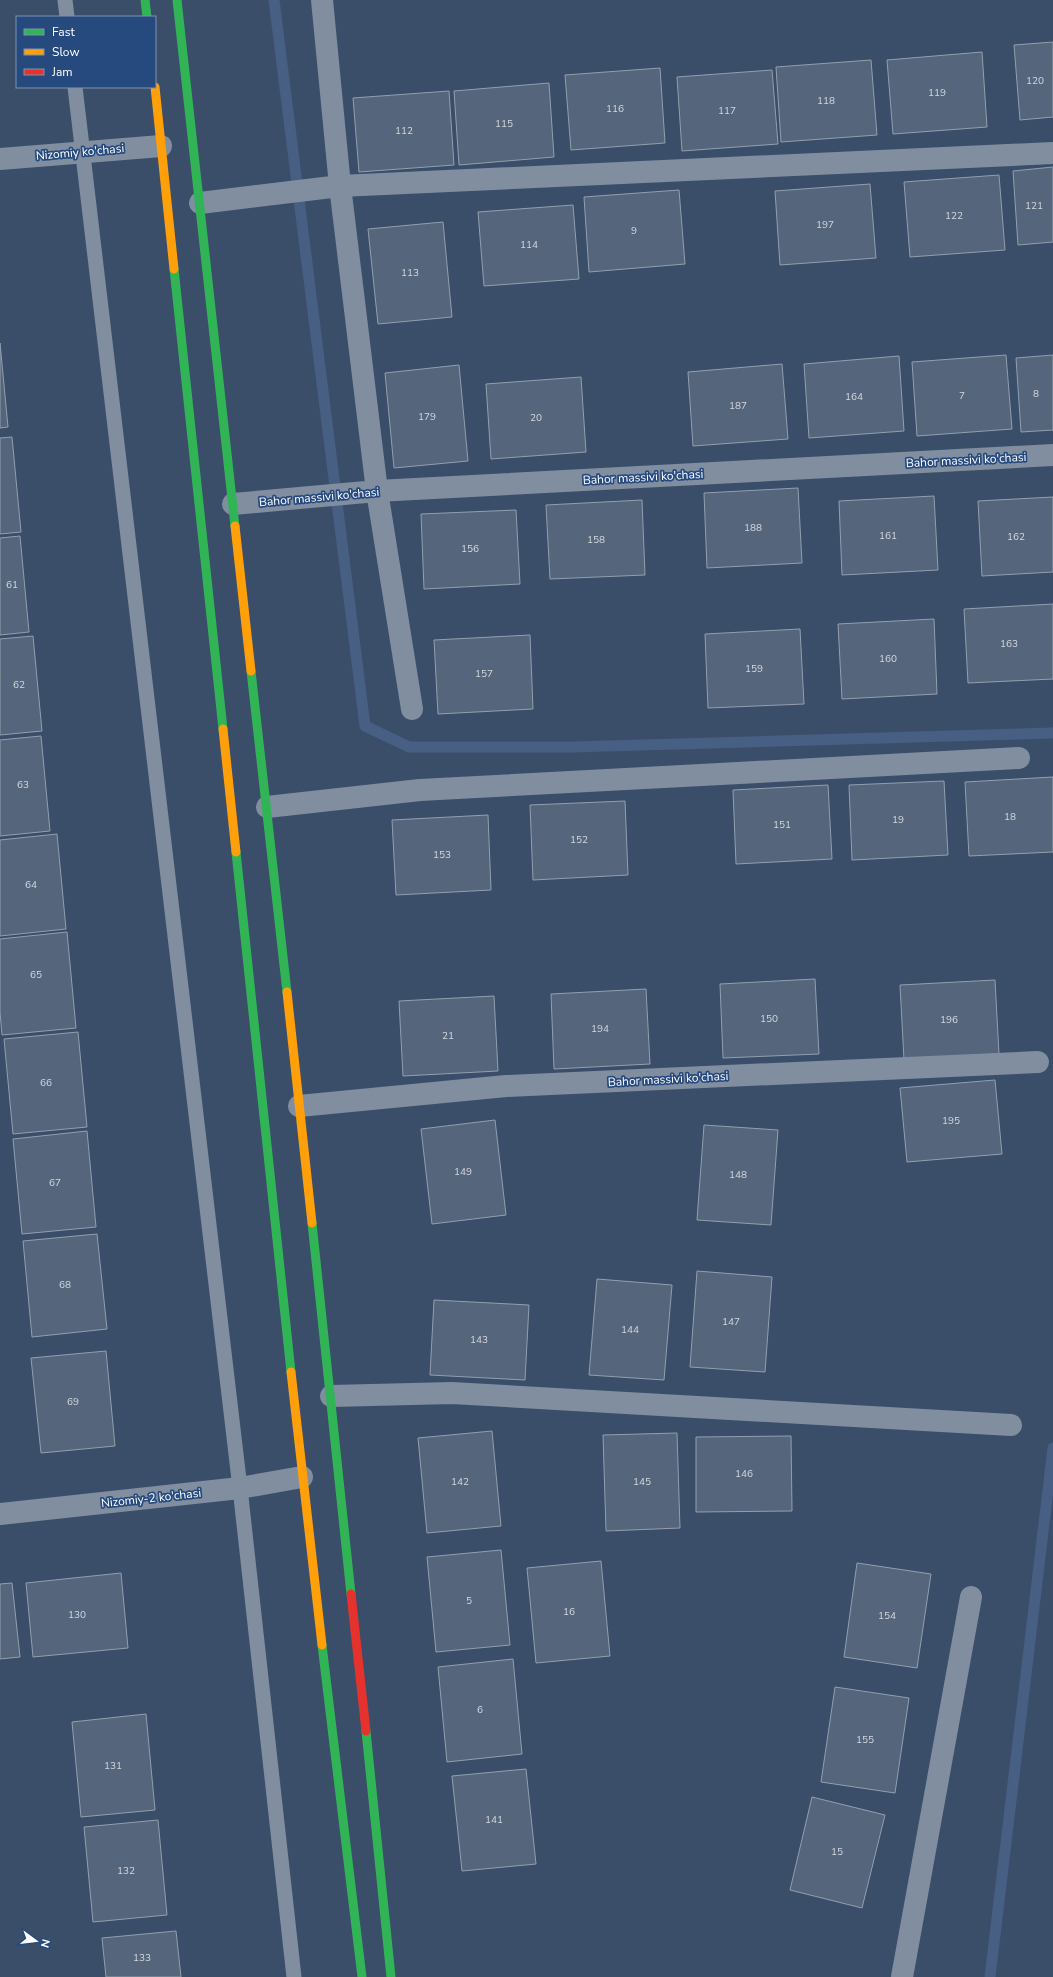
<svg xmlns="http://www.w3.org/2000/svg" width="1053" height="1977" viewBox="0 0 1053 1977" font-family="'Nunito Sans',sans-serif">
  <style>
    .lines { fill: none; stroke-linecap: round; stroke-linejoin: round }
    .stream { stroke: #465f83; stroke-width: 11 }
    .building { fill: #55657c; stroke: #939faf }
    .lane { stroke: #808ea0; stroke-width: 15 }
    .street { stroke: #808ea0; stroke-width: 22 }
    .fast { stroke: #30b455; stroke-width: 9 }
    .slow { stroke: #ff9f0a; stroke-width: 9 }
    .jam { stroke: #e5322d; stroke-width: 9 }
    .labels { text-anchor: middle; dominant-baseline: central; stroke-width: 3.5; stroke-linejoin: round; paint-order: stroke }
    .number-label { font-size: 10px; fill: #d4d8de }
    .street-label { font-size: 12px; fill: #fff; stroke: #264a7e }
  </style>
  <rect width="100%" height="100%" fill="#3a4e6a"/>
  <g class="lines">
    <path class="stream" d="M274,0L365,726L409,747H573L1053,733
      M990,1977L1053,1448"/>
  </g>
  <path class="building" d="M1053,42V117L1020,120L1014,45Z
    M982,52L987,127L893,134L887,60Z
    M871,60L877,135L781,142L776,67Z
    M660,68L665,143L571,150L565,75Z
    M772,70L778,144L682,151L677,77Z
    M549,83L554,157L459,165L454,91Z
    M449,91L454,165L359,172L353,98Z
    M1053,167V242L1018,245L1013,171Z
    M999,175L1005,250L910,257L904,182Z
    M870,184L876,258L780,265L775,191Z
    M679,190L685,264L589,272L584,197Z
    M573,205L579,279L484,286L478,212Z
    M443,222L452,317L378,324L368,229Z
    M0,343L8,427L0,428Z
    M1006,355L1012,429L917,436L912,362Z
    M1053,355V430L1021,432L1016,358Z
    M899,356L904,431L809,438L804,364Z
    M782,364L788,439L693,446L688,372Z
    M459,365L468,461L394,468L385,373Z
    M581,377L586,452L491,459L486,384Z
    M12,437L21,532L0,534V438Z
    M798,488L802,563L707,568L704,493Z
    M934,496L938,570L842,575L839,501Z
    M1053,497V572L982,576L978,501Z
    M642,500L645,575L550,579L546,505Z
    M516,510L520,584L424,589L421,514Z
    M20,536L29,632L0,635V538Z
    M1053,604V679L968,683L964,609Z
    M934,619L937,694L842,699L838,624Z
    M800,629L804,704L708,708L705,634Z
    M530,635L533,709L438,714L434,640Z
    M33,636L42,731L0,735V639Z
    M41,736L50,831L0,836V740Z
    M1053,777V852L969,856L965,782Z
    M944,781L948,855L852,860L849,785Z
    M828,785L832,859L736,864L733,790Z
    M625,801L628,875L533,880L530,805Z
    M488,815L491,890L396,895L392,820Z
    M57,834L66,929L0,936V840Z
    M67,932L76,1028L2,1035L0,1012V939Z
    M815,979L819,1054L723,1058L720,984Z
    M995,980L999,1054L904,1060L900,985Z
    M646,989L650,1064L554,1069L551,994Z
    M494,996L498,1071L403,1076L399,1001Z
    M78,1032L87,1127L13,1134L4,1039Z
    M995,1080L1002,1154L907,1162L900,1088Z
    M495,1120L506,1215L432,1224L421,1129Z
    M704,1125L778,1130L771,1225L697,1220Z
    M87,1131L96,1227L22,1234L13,1139Z
    M97,1234L107,1329L32,1337L23,1241Z
    M697,1271L772,1277L765,1372L690,1367Z
    M597,1279L672,1285L664,1380L589,1375Z
    M434,1300L529,1305L525,1380L430,1375Z
    M106,1351L115,1446L41,1453L31,1358Z
    M492,1431L501,1526L427,1533L418,1438Z
    M677,1433L680,1528L606,1531L603,1435Z
    M791,1436L792,1511L696,1512V1437Z
    M501,1550L510,1645L436,1652L427,1557Z
    M601,1561L610,1656L536,1663L527,1568Z
    M857,1563L931,1574L917,1668L844,1657Z
    M121,1573L128,1648L33,1657L26,1583Z
    M12,1583L20,1657L0,1659V1584Z
    M513,1659L522,1754L447,1762L438,1667Z
    M835,1687L909,1698L895,1793L821,1782Z
    M146,1714L155,1810L81,1817L72,1722Z
    M526,1769L536,1864L462,1871L452,1776Z
    M812,1797L885,1815L862,1908L790,1890Z
    M158,1820L167,1915L93,1922L84,1827Z
    M176,1931L181,1977H106L102,1938Z"/>
  <g class="lines">
    <path class="lane" d="M65,0L67,17
      M75,87L240,1488L294,1977"/>
    <path class="street" d="M322,0L340,186L377,491L412,709
      M0,159L161,146
      M200,203L340,186L1053,153
      M233,504L377,491L1053,455
      M267,807L420,790L1019,758
      M299,1106L506,1086L1038,1062
      M331,1396L452,1393L1011,1425
      M0,1514L240,1488L302,1477
      M902,1977L971,1597"/>
    <path class="fast" d="M145,0L147,17
      M177,0L235,526
      M174,269L223,729
      M251,671L287,992
      M236,852L291,1372
      M312,1223L351,1594
      M322,1645L362,1977
      M366,1731L391,1977"/>
    <path class="slow" d="M155,87L174,269
      M235,526L251,671
      M223,729L236,852
      M287,992L312,1223
      M291,1372L322,1645"/>
    <path class="jam" d="M351,1594L366,1731"/>
  </g>
  <g class="labels">
    <g class="number-label">
      <text x="1035" y="81">120</text>
      <text x="937" y="93">119</text>
      <text x="826" y="101">118</text>
      <text x="615" y="109">116</text>
      <text x="727" y="111">117</text>
      <text x="504" y="124">115</text>
      <text x="404" y="131">112</text>
      <text x="1034" y="206">121</text>
      <text x="954" y="216">122</text>
      <text x="825" y="225">197</text>
      <text x="634" y="231">9</text>
      <text x="529" y="245">114</text>
      <text x="410" y="273">113</text>
      <text x="1036" y="394">8</text>
      <text x="962" y="396">7</text>
      <text x="854" y="397">164</text>
      <text x="738" y="406">187</text>
      <text x="427" y="417">179</text>
      <text x="536" y="418">20</text>
      <text x="753" y="528">188</text>
      <text x="888" y="536">161</text>
      <text x="1016" y="537">162</text>
      <text x="596" y="540">158</text>
      <text x="470" y="549">156</text>
      <text x="12" y="585">61</text>
      <text x="1009" y="644">163</text>
      <text x="888" y="659">160</text>
      <text x="754" y="669">159</text>
      <text x="484" y="674">157</text>
      <text x="19" y="685">62</text>
      <text x="23" y="785">63</text>
      <text x="1010" y="817">18</text>
      <text x="898" y="820">19</text>
      <text x="782" y="825">151</text>
      <text x="579" y="840">152</text>
      <text x="442" y="855">153</text>
      <text x="31" y="885">64</text>
      <text x="36" y="975">65</text>
      <text x="769" y="1019">150</text>
      <text x="949" y="1020">196</text>
      <text x="600" y="1029">194</text>
      <text x="448" y="1036">21</text>
      <text x="46" y="1083">66</text>
      <text x="951" y="1121">195</text>
      <text x="463" y="1172">149</text>
      <text x="738" y="1175">148</text>
      <text x="55" y="1183">67</text>
      <text x="65" y="1285">68</text>
      <text x="731" y="1322">147</text>
      <text x="630" y="1330">144</text>
      <text x="479" y="1340">143</text>
      <text x="73" y="1402">69</text>
      <text x="744" y="1474">146</text>
      <text x="460" y="1482">142</text>
      <text x="642" y="1482">145</text>
      <text x="469" y="1601">5</text>
      <text x="569" y="1612">16</text>
      <text x="77" y="1615">130</text>
      <text x="887" y="1616">154</text>
      <text x="480" y="1710">6</text>
      <text x="865" y="1740">155</text>
      <text x="113" y="1766">131</text>
      <text x="494" y="1820">141</text>
      <text x="837" y="1852">15</text>
      <text x="126" y="1871">132</text>
      <text x="142" y="1958">133</text>
    </g>
    <g class="street-label">
      <text transform="translate(80 152) rotate(-5)">Nizomiy ko'chasi</text>
      <text transform="translate(966 460) rotate(-3)">Bahor massivi ko'chasi</text>
      <text transform="translate(643 477) rotate(-3)">Bahor massivi ko'chasi</text>
      <text transform="translate(319 497) rotate(-5)">Bahor massivi ko'chasi</text>
      <text transform="translate(668 1079) rotate(-3)">Bahor massivi ko'chasi</text>
      <text transform="translate(151 1498) rotate(-6)">Nizomiy-2 ko'chasi</text>
    </g>
  </g>
  <rect x="16" y="16" width="140" height="72" fill="#264a7e" stroke="#7d92b2"/>
  <rect x="24" y="29" width="20" height="6" fill="#30b455" stroke="#7d92b2"/>
  <text x="52" y="36" font-size="12" fill="#ffffff">Fast</text>
  <rect x="24" y="49" width="20" height="6" fill="#ff9f0a" stroke="#7d92b2"/>
  <text x="52" y="56" font-size="12" fill="#ffffff">Slow</text>
  <rect x="24" y="69" width="20" height="6" fill="#e5322d" stroke="#7d92b2"/>
  <text x="52" y="76" font-size="12" fill="#ffffff">Jam</text>
  <g transform="translate(36 1941) rotate(105)" stroke="#264a7e" stroke-width="3" paint-order="stroke">
  <path d="M0-3L7 15L0 10L-7 15Z" fill="#ffffff"/>
  <text y="-6" font-size="11" font-weight="bold" text-anchor="middle" fill="#ffffff">N</text>
  </g>
</svg>
